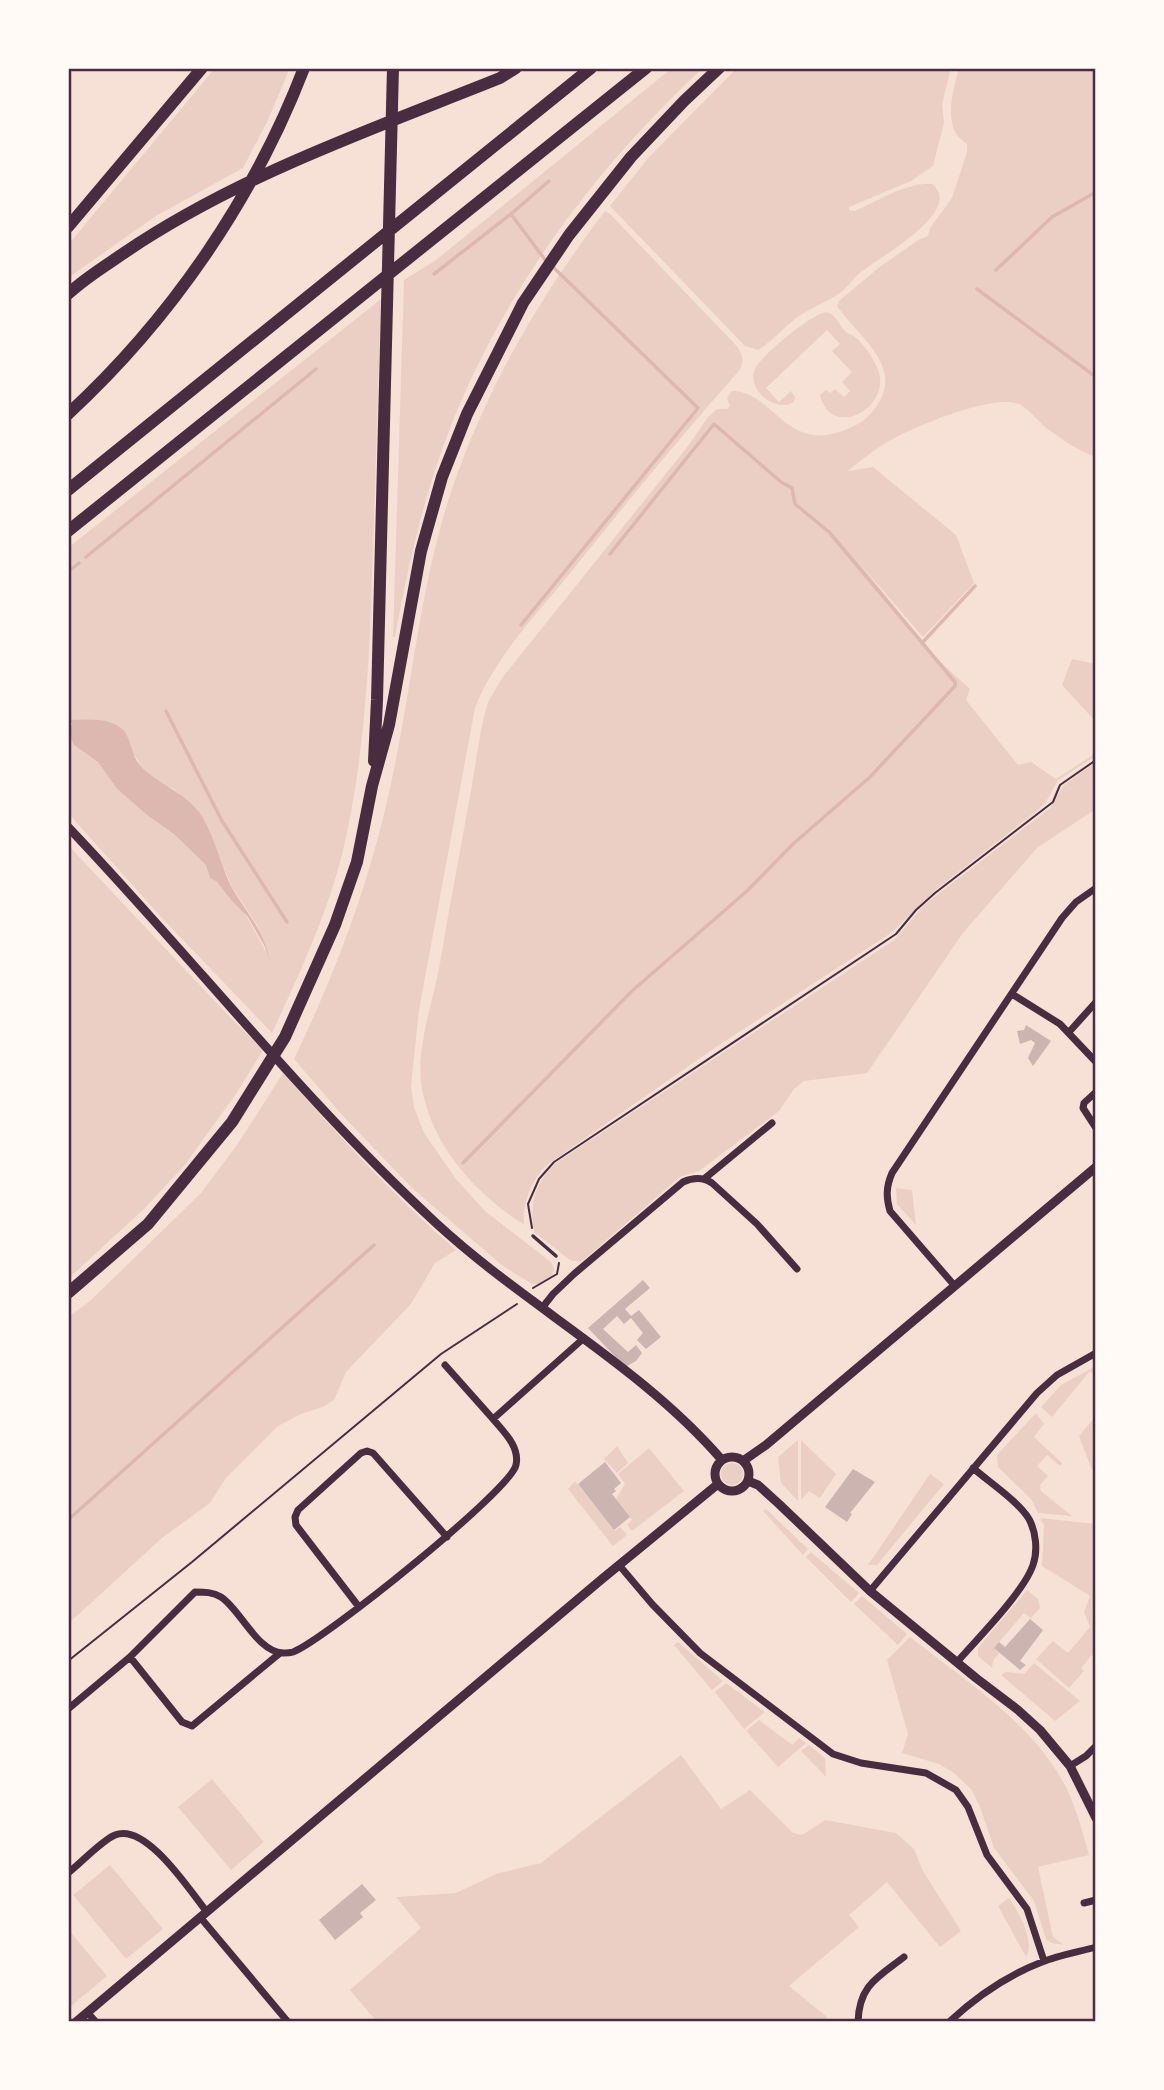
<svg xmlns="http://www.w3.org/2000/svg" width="1164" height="2090" viewBox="0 0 1164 2090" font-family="'Fira Sans Condensed',sans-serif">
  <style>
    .green { fill: #ebcfc5 }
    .water { fill: #dcb8b0 }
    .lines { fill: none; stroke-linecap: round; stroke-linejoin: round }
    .stream { stroke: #dcb8b0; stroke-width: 3.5 }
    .building { fill: #ccb4b1 }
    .path { stroke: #4a2c40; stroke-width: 2 }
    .service { stroke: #4a2c40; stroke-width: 3.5 }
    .minor { stroke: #4a2c40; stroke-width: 7 }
    .tertiary { stroke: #4a2c40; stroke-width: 9 }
    .motorway { stroke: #4a2c40; stroke-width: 12 }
    .neatline { fill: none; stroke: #4a2c40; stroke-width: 2.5 }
  </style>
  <rect width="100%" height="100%" fill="#f7e1d7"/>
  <path class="green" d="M215,68H290L267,122L243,168L156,216L68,278V245Z
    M672,68H703C595,168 502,293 449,431C423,498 408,567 395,637H393L404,280L436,260Z
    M737,68H951L942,104L944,123L933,166L911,181L849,207V210L855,211C878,201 907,182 932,184C966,211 876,259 860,273C851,280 847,289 837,295C825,303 811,308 799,316C785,326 773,341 758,350L745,346L610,206L649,157Z
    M959,68H1096V457C1081,453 1062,439 1049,430C1039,423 1031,411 1021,405C996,391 911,428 887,442C874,450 860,461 848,471L873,467L956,535L974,583L923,637L861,565L935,657L970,689L966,700L1018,765L1031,762L1056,779L1096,753V756L1058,780L1046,802L1037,811L938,888L891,933L716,1047L548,1164C532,1179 522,1203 524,1225C477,1194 436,1151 423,1094C413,1054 433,1004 440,963C449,908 460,852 470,796C476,765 479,732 488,702L502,678L688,446L708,417L717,409H727L730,406L727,398L732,391C773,391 785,452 842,431C854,427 865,421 873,411C908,368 859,338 837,306L839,301L877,269L918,240L928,236L930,228L952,198L967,152V145C963,140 958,138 955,132C946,113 954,87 959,68Z
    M605,211L610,214L734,343C741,351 746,360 739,371C679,438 623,507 567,577C534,617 494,659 475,708L419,1010L411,1086L414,1107L424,1133L456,1179L485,1211L552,1263L554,1270L551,1278L539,1284H532L503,1266L412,1188L343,1116L294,1059C338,968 373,873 393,774C413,679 421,581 452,489C487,387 540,296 605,211Z
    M381,299C378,382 376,465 373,549C370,651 366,755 342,855C326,917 299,975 272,1033L161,917L68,813V732L74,745L98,762L117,789L147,815L175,835L207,865L210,878L217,882L231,900L244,912L269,957L257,925L232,887L201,815L174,789L157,781L142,767L113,723L100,720L68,719V548Z
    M826,312C837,315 838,324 845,331C851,336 849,332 855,337C864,344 876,362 879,373C889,409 831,440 820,395L826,390L830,393L835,389L844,397L850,391L842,382L852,372L832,351L840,344L827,330L766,388L779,402L791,391L795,397L794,402C776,413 746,390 755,369C760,356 813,313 826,312Z
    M1072,659L1096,664V722L1062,685Z
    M1096,762V809L1037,848L963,933L867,1073L804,1081L794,1089L779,1111L699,1171L680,1177L581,1262L570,1260L534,1232C529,1204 535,1182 556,1163L894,940L924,905L1050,808L1064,785Z
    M68,845L227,1014L263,1050L236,1094L184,1166L144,1209L68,1279Z
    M283,1073C338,1135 393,1196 456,1250L435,1263L411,1304L346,1372L334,1400L323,1407L301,1414L278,1426L226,1478L210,1503L162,1538L68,1624V1317L90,1301L201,1193L237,1145Z
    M896,1188L912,1190L916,1225L897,1204Z
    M1096,1366V1376L1090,1371L1052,1417L1041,1407L1061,1385Z
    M1036,1413L1044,1424L1034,1437L1062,1463L1060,1466L1047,1455L1037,1466L1048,1476L1040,1485L1041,1491L1072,1516L1038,1513L1031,1499L998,1467L997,1455Z
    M1096,1416V1465L1092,1470L1079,1436Z
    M798,1440V1501L781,1483L778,1457Z
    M801,1440L836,1474L820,1498L809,1491L801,1500Z
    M617,1446L628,1463L617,1473L604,1459Z
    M649,1448L684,1491L632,1531L627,1525L632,1520L616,1499L625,1484L618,1474Z
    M721 1474a11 11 0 1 1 22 0a11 11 0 1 1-22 0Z
    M930,1474L944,1484L877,1565H868Z
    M575,1481L615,1531L620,1527L627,1535L613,1546L568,1489Z
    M766,1509L808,1549L803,1555L763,1511Z
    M1040,1518L1096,1524V1657L1092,1655L1081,1668L1084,1671L1069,1688L1036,1659L1053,1641L1068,1653L1090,1627L1084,1612L1090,1596L1042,1566L1044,1525Z
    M811,1552L859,1593L851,1602L806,1557Z
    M1027,1590L1038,1599L1040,1608L1031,1618L1024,1613L994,1648L999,1653L993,1661L992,1668L978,1656V1648Z
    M862,1596L907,1634L898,1645L854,1604Z
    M910,1637C959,1676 1022,1716 1056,1770C1073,1795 1081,1826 1089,1855L1038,1867L1053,1937L1064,1945L1051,1943L1046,1939L1034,1901L994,1848L980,1807L971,1789L954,1773L939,1764L902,1753L908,1734L887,1660Z
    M678,1642L723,1681L712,1690L674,1645Z
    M1034,1663L1080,1701L1055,1721L1001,1675L1006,1672L1024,1674Z
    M726,1683L765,1712L744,1729L715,1692Z
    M759,1720L792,1745L799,1738L806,1743L778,1767L746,1731Z
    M809,1745L825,1758L826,1777L801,1751Z
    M681,1755L721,1809L750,1790L793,1833L802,1835L825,1820L896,1833L914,1849L923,1871L961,1931L940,1947L887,1882L849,1915L859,1927L789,1986L827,2017L824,2022H377L350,1990L421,1928L396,1897L456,1893L496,1874L541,1863Z
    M212,1779L264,1842L231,1870L178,1807Z
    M110,1865L163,1929L126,1959L73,1895Z
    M1009,1898C1018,1911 1036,1942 1026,1957L998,1906Z
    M68,1929L107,1976L70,2007L68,2005Z"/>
  <path class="water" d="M68,719C86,721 105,716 121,728C132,737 130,754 140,765C157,784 183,791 199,812C212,829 221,865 231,886C246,913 264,929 270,962L265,947L248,917L231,900L217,882L210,878L206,865L175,835L147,815L117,789L98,762L74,745L68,732L72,724Z"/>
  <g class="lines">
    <path class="stream" d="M511,214L549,181
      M996,270L1052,217L1096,192
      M434,274L511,214L546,261
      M977,289L1096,377
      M86,557L316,369
      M68,572L79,563
      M521,625L698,408L552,266
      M922,643L975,586
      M166,711L222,821L287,922
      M463,1163L632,991L747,891L793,844L870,777L955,686V682L829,532L795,504L792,488L781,482L714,424L610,554
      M68,1520L374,1245"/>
  </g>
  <path class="building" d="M1026,1025L1051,1041L1033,1066L1028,1058L1035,1043L1031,1040L1020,1044L1017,1031L1024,1030Z
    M643,1280L650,1288L625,1309L631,1316L639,1310L661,1337L646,1349L637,1340L643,1333L631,1318L624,1324L617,1316L603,1329L628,1352L636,1345L642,1353L636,1361L625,1367L588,1328Z
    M605,1462L621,1483L614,1489L616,1491L612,1494L630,1517L614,1530L578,1484Z
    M853,1469L875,1482L850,1513L852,1514L847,1522L825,1507Z
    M1030,1619L1043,1630L1020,1661L1026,1665L1020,1670L994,1648L999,1642L1005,1647Z
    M362,1884L376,1900L360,1913L363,1917L335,1940L319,1920Z"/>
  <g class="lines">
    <path class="path" d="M532,1228L528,1204L539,1179L554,1162L896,934L916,910L935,893L1053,802L1060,785L1096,760
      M533,1288L557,1274L559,1263
      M68,1661L192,1562L441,1354L517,1304"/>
    <path class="service" d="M533,1236L556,1256"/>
    <path class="minor" d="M1012,994L1060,1024L1096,1062
      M1070,1031L1096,1002
      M1096,1092L1084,1103L1083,1108L1096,1128
      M704,1179L772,1123
      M954,1285L890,1211C886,1197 886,1187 892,1173L1062,918L1076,902L1096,888
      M542,1308L553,1294L574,1274L683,1182C692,1178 703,1177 712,1183L757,1224L797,1269
      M445,1365L493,1419
      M619,1565L652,1604L700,1653L833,1754L861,1763L926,1773L956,1790L968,1807L987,1855L1027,1909L1044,1961
      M870,1591L1037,1393L1057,1375L1096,1353
      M359,1607L296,1525L295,1517L298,1510L361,1453L367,1451L373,1453L447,1537
      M130,1657L182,1722L192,1726L280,1653
      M957,1662C977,1639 1024,1592 1033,1565C1038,1551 1036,1532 1029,1519C1018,1501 989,1482 973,1468
      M68,1709L130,1657L195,1592C204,1592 213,1592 221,1597C240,1609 257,1652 283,1653C286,1653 290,1653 293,1652C323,1641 511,1490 516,1465C520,1447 504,1432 493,1419L584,1338
      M1070,1766L1086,1756L1096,1746
      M68,1873C81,1863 101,1841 115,1835C146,1822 190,1891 207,1912
      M1084,1903L1096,1900
      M200,1917L288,2022
      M88,2013L96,2022
      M858,2022C859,1985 878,1977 904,1957
      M949,2022C976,1997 1008,1975 1042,1962C1059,1955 1078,1952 1096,1947"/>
    <path class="tertiary" d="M68,827C192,957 304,1101 436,1223C527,1307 641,1366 722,1460
      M715 1474a17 17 0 1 1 34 0a17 17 0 1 1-34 0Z
      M743,1461L766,1445L1096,1167
      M748,1481L758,1485L779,1504L870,1591L976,1678L1018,1710L1040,1730L1070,1766L1096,1818
      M76,2022L602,1579L718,1484"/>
    <path class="motorway" d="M68,227L202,68
      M68,294C85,278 105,266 124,253C239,175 373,129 500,78L516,68
      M68,414C171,319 254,198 304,68
      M68,490L591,68
      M68,531L646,68
      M374,761L377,700L393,68
      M68,1293L148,1224L232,1122L285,1037L335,925L357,862L372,786L389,725L421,551L442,477L467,414L523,303L569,235L631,157L684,101L719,68"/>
  </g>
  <rect width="1164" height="2090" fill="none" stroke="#fffaf5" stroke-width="140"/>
  <rect x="70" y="70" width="1024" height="1950" class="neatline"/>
</svg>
